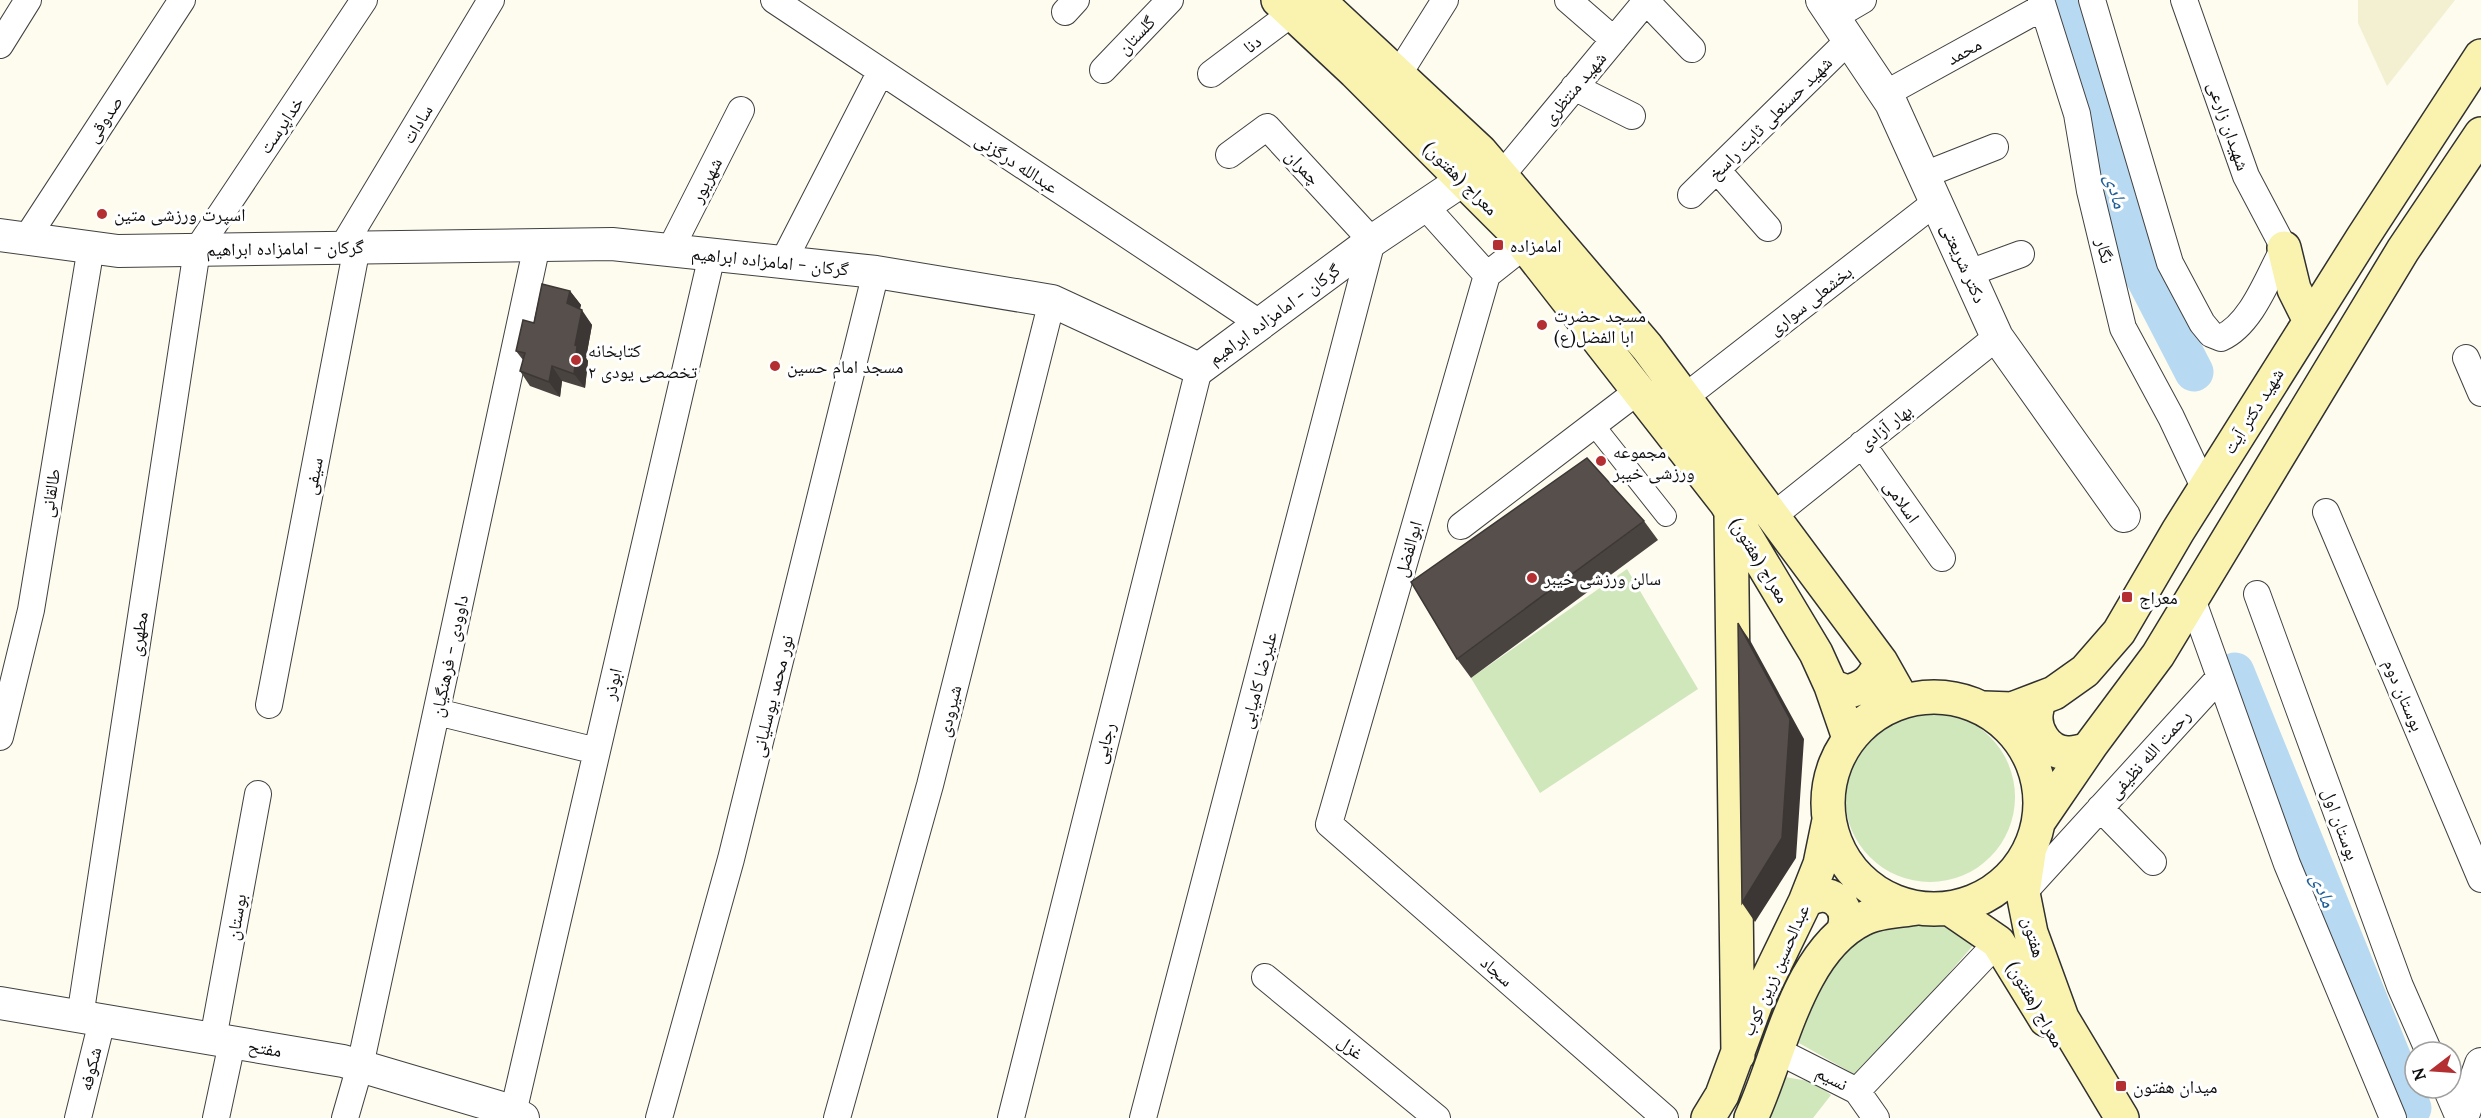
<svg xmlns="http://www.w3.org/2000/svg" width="2481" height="1118" viewBox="0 0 2481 1118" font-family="Lora,'Noto Naskh Arabic',serif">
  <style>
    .farmland { fill: #f2f0d1 }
    .green { fill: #d0e6bb }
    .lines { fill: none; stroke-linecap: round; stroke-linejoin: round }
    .river { stroke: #b7daf2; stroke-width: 39 }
    .pedestrian-casing { stroke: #414141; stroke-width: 22 }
    .minor-casing { stroke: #414141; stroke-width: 28 }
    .tertiary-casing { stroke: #414141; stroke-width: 34 }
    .secondary-casing { stroke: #303030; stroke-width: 36 }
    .pedestrian { stroke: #fff; stroke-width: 20 }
    .minor { stroke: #fff; stroke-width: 26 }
    .tertiary { stroke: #fff; stroke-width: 32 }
    .secondary { stroke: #f9f3af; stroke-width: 33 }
    .wall { fill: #4a4440 }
    .shaded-wall { fill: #3c3734 }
    .building { fill: #564f4b; stroke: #3c3734; stroke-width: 1.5 }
    .poi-dot { fill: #b42f32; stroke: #fff; stroke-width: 2 }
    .labels { text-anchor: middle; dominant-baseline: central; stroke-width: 6; stroke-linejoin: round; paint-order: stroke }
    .street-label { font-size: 18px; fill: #0e0e0e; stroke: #fff }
    .poi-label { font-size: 18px; fill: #0e0e0e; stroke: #fff; text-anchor: start }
    .water-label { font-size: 20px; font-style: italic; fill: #1f5f97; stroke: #fff }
  </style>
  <rect width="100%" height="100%" fill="#fefbef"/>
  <path class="farmland" d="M2358,0H2455L2387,86L2358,23Z"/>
  <path class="green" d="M1627,569L1698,689L1540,793L1471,678Z
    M1845 797a85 85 0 1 1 170 0a85 85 0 1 1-170 0Z
    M1932,915L1976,942L1859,1077L1799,1043L1812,976L1847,932Z
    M1785,1077L1814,1082L1831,1095L1813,1118H1765Z"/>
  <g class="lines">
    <path class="river" d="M2071,0L2100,135L2137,262L2194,372
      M2235,672L2412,1108"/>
    <g class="pedestrian-casing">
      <path id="pedestrian" d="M1601,434L1666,516"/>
    </g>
    <g class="minor-casing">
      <path id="minor" d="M774,0L1261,324
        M1568,0L1614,40
        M2041,0L2077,114L2090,191L2123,328L2171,417L2205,489
        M2092,0L2170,263L2202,323L2211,334L2221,338C2252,324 2268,277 2284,248L2246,176L2184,0
        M1646,1L1692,49
        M1065,12L1076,0
        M1834,17L1863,0
        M0,45L28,0
        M1103,70L1170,0
        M1211,74L1292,13
        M1398,75L1445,0
        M1574,87L1632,116
        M1885,94L2043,7
        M1717,170L1768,228
        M1924,175L1995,147
        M1501,176L1647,0
        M1691,195L1849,40
        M1425,206L1487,275
        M26,239L182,0
        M342,248L491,0
        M670,250L741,110
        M783,262L880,73
        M1969,273L2021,254
        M1487,275L1329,824L1665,1118
        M1487,275L1525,245
        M2466,358L2481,393
        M1685,397L1936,202
        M1862,444L1942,558
        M2326,512L2481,879
        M1773,516L1997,337
        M1461,526L1638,391
        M2257,594L2400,986L2429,1052
        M2192,599L2287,864L2393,1118
        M269,705L357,247
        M437,712L597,751
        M0,737L31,610L91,247
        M2100,808L2153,862
        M2023,893L2220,677
        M1265,977L1437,1118
        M80,1017L197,250L364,0
        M213,1039L258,794
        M1778,1051L1857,1091L1876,1118
        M2446,1088L2459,1118
        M1857,1091L1998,942
        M513,1113L712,255
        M78,1118L102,1021
        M216,1118L232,1043
        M345,1118L360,1066L537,245
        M659,1118L731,859L876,272
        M837,1118L930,785L1052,301
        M1011,1118L1199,369
        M1143,1118L1372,241L1267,127L1229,155"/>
    </g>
    <g class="tertiary-casing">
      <path id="tertiary" d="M1822,0L1891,103L1997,337L2124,516
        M0,235L118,251L612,244L876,272L1052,301L1199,369L1372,241L1463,180
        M0,1003L343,1061L502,1108L523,1118
        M2462,1118L2481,1064"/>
    </g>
    <g class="secondary-casing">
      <path id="secondary" d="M1278,0L1355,72L1512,229L1726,503L1816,653L1831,686L1849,738
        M1318,0L1480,151L1647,347L1881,662L1903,701
        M2284,248L2294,289L2310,321
        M1731,515L1738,1055
        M1831,686L1847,692C1866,687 1873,680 1881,662
        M1828 803a106 106 0 1 1 212 0a106 106 0 1 1-212 0Z
        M1984,708L2012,709L2054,693L2085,671L2119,632L2178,531L2363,237L2481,56
        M2037,709C2032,728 2046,753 2068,753C2074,753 2081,751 2087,750
        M2039,821L2091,745L2158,655L2403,250L2481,134
        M2029,853L2023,893L2031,933L2062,1018L2122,1118
        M1805,902C1827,884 1854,905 1843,931
        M1950,909L1998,942L2046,1020
        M1708,1118L1722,1095L1756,1003L1805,902L1820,864L1829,820
        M1751,1118C1780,1057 1797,951 1863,919C1878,911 1900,911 1917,908"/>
    </g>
    <use href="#pedestrian" class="pedestrian"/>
    <use href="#minor" class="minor"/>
    <use href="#tertiary" class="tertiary"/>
    <use href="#secondary" class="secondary"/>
  </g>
  <path class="wall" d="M570,291L581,305L580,309L592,325L586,358L588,361L585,388L562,381L560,397L530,386L520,371L523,360L516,351L534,323Z
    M1644,521L1658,540L1471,678L1457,659Z"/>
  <path class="shaded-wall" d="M570,291L581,305L577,318L567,303Z
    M582,310L592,325L586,358L588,361L585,388L574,374L575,345Z
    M552,366L562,381L560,397L549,382Z
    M1738,623L1751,642L1804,739L1796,858L1755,922L1742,903Z"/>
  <path class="building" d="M542,284L570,291L567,303L582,310L575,345L577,346L574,374L552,366L549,382L520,371L525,353L516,351L523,320L534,323Z
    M1587,458L1644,521L1457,659L1411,582Z
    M1738,623L1790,719L1782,838L1742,903Z"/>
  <g class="poi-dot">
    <circle cx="102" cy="214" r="6"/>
    <rect x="1492" y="239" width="12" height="12" rx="3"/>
    <circle cx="1542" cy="325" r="6"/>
    <circle cx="576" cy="360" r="6"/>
    <circle cx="775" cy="366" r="6"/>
    <circle cx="1601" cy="461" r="6"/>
    <circle cx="1532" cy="578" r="6"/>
    <rect x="2121" y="591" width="12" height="12" rx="3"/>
    <rect x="2115" y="1080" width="12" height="12" rx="3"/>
  </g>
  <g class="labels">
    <g class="street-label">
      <text transform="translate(1136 35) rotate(-46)">گلستان</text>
      <text transform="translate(1252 44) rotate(-37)">دنا</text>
      <text transform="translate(1964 51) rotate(-29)">محمد</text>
      <text transform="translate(1574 88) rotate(-50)">شهید منتظری</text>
      <text transform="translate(1770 118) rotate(-45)">شهید حسنعلی ثابت راسخ</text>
      <text transform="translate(104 119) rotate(-57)">صدوقی</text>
      <text transform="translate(417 124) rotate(-59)">سادات</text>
      <text transform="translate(281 125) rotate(-56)">خداپرست</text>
      <text transform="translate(2229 126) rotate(71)">شهیدان زارعی</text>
      <text transform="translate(1017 163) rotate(33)">عبدالله درگزنی</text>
      <text transform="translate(1303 167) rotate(47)">چمران</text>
      <text transform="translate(1461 178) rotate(45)">معراج (هفتون)</text>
      <text transform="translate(706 180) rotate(-63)">شهریور</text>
      <text transform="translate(285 248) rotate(-1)">گرکان - امامزاده ابراهیم</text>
      <text transform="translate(2105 251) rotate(76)">نگار</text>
      <text transform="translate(770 261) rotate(6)">گرکان - امامزاده ابراهیم</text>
      <text transform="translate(1964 263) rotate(66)">دکتر شریعتی</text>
      <text transform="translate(1810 300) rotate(-38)">بخشعلی سواری</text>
      <text transform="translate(1274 314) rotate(-36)">گرکان - امامزاده ابراهیم</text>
      <text transform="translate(2253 411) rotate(-58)">شهید دکتر آیت</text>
      <text transform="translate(1885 427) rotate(-38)">بهار آزادی</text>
      <text transform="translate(313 476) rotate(-79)">سیفی</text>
      <text transform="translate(50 493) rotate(-81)">طالقانی</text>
      <text transform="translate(1902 501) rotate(55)">اسلامی</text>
      <text transform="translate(1408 549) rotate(-74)">ابوالفضل</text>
      <text transform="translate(1760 560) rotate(59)">معراج (هفتون)</text>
      <text transform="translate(138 634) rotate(-81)">مطهری</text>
      <text transform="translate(449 656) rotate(-78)">داوودی - فرهنگیان</text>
      <text transform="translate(1258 680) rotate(-75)">علیرضا کامیابی</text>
      <text transform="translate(612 684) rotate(-77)">ابوذر</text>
      <text transform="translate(2404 695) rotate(67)">بوستان دوم</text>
      <text transform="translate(772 696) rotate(-76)">نور محمد یوسلیانی</text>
      <text transform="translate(949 711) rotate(-76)">شیرودی</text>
      <text transform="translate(1104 743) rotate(-76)">رجایی</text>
      <text transform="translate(2149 754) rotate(-48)">رحمت الله نظیفی</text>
      <text transform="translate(2341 824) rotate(70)">بوستان اول</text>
      <text transform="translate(236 917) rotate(-80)">بوستان</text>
      <text transform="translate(2034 937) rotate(74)">هفتون</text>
      <text transform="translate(1775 970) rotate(-66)">عبدالحسین زرین کوب</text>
      <text transform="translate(1497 971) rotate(41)">سجاد</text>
      <text transform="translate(2036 1004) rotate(60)">معراج (هفتون)</text>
      <text transform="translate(1351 1047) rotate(39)">غزل</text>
      <text transform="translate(265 1048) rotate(9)">مفتح</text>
      <text transform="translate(90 1069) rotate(-76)">شکوفه</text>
      <text transform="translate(1832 1078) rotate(27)">نسیم</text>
    </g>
    <g class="poi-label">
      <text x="114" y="214">اسپرت ورزشی متین</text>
      <text x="1510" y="245">امامزاده</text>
      <text x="1554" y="315">مسجد حضرت<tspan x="1554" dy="21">ابا الفضل(ع)</tspan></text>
      <text x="588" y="350">کتابخانه<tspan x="588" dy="21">تخصصی یودی ۲</tspan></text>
      <text x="787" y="366">مسجد امام حسین</text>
      <text x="1613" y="451">مجموعه<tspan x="1613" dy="21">ورزشی خیبر</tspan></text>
      <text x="1544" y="578">سالن ورزشی خیبر</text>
      <text x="2139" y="597">معراج</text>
      <text x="2133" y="1086">میدان هفتون</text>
    </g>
    <g class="water-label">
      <text transform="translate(2117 191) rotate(74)">مادی</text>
      <text transform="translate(2324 890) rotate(68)">مادی</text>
    </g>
  </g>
  <g transform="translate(2433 1070) rotate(253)"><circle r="28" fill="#ffffff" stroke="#9f9f9f" stroke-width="1.5"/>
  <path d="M0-4.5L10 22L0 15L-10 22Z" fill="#b42f32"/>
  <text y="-9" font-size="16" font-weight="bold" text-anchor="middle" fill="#0e0e0e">N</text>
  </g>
</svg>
